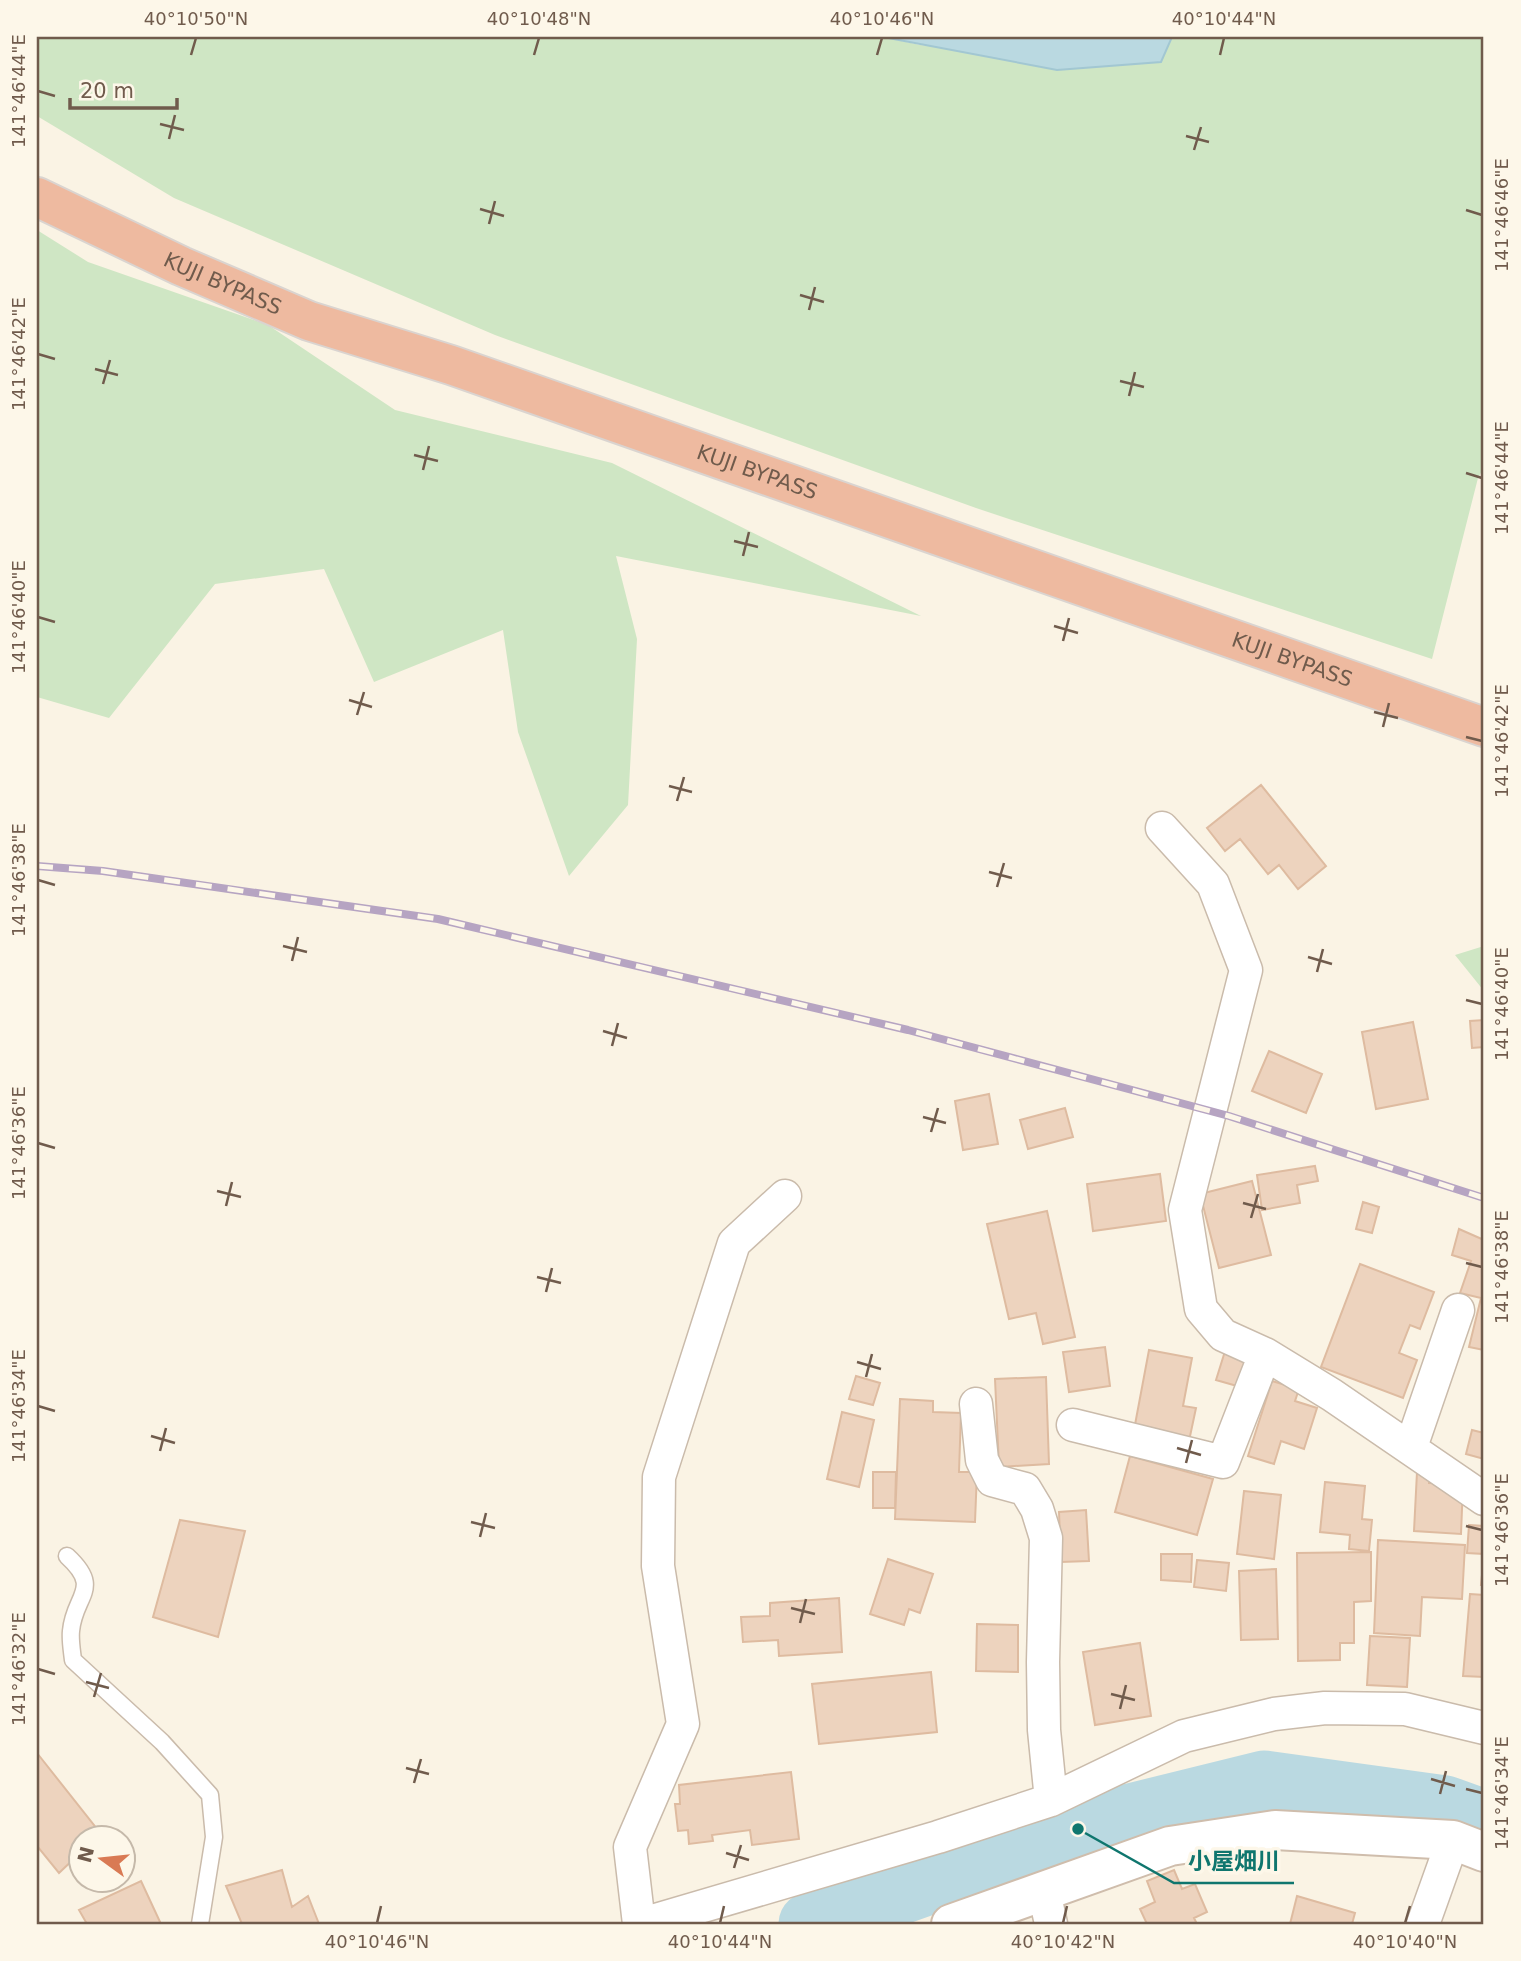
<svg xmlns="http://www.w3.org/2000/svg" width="1521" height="1961" viewBox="0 0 1521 1961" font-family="'DejaVu Sans','Noto Sans JP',sans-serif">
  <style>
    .green { fill: #cfe6c4 }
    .water { fill: #bad9e1; stroke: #a2c7d2; stroke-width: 2 }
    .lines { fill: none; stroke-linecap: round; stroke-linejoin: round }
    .river { stroke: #bad9e1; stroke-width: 65 }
    .building { fill: #edd3be; stroke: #debba0; stroke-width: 2 }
    .lane-casing { stroke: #cabbab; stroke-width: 19 }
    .street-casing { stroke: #cabbab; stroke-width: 35 }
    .secondary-casing { stroke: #cfbdac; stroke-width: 42 }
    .highway-casing { stroke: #dad4d0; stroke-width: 42 }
    .lane { stroke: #fff; stroke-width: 16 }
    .street { stroke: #fff; stroke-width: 32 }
    .secondary { stroke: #fff; stroke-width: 38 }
    .highway { stroke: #eebaa0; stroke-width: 38 }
    .rail-casing { stroke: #b6a4c2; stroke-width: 8 }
    .rail { stroke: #fdf7e9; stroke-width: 5; stroke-dasharray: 16; stroke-linecap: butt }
    .ticks { fill: none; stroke: #705b4c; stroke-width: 2.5 }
    .labels { text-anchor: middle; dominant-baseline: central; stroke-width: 7; stroke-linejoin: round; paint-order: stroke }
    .street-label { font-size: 21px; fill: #705b4c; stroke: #fdf7e9 }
    .leader { fill: none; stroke: #0f766e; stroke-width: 2.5 }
    .callout-dot { fill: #0f766e; stroke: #fdf7e9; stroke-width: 2.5 }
    .callout-label { font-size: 23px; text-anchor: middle; font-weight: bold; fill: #0f766e; stroke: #fdf7e9; stroke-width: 7; stroke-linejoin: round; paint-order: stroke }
    .neatline { fill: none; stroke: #705b4c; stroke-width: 2.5 }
    .ticks-label { font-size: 18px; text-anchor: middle; fill: #705b4c }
  </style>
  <rect width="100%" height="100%" fill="#faf3e4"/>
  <path class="green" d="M37,37H883L920,45L1161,62L1172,37H1484V467L1478,478L1432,659L976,508L495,335L174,198L37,116Z
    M37,230L88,262L268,325L395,410L612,463L921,616L616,556L637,639L628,805L569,876L518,732L503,630L374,682L324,569L215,584L109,718L37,697Z
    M1484,946V991L1455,955Z"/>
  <path class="water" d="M883,37H1172L1161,62L1057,70Z"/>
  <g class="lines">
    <path class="river" d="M811,1924L1078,1829L1264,1783L1445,1808L1484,1822"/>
  </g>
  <path class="building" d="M1261,785L1326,866L1298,889L1279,865L1268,874L1240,839L1225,851L1207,828Z
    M1484,1020V1047L1472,1048L1470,1021Z
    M1413,1022L1428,1099L1376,1109L1362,1032Z
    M1269,1051L1322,1074L1306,1113L1252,1091Z
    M989,1094L998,1144L963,1150L955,1101Z
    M1065,1108L1073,1137L1028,1149L1020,1120Z
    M1315,1166L1318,1181L1297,1185L1300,1203L1262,1210L1257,1175Z
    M1160,1174L1166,1221L1093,1231L1087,1184Z
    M1252,1181L1271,1255L1219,1268L1200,1194Z
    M1363,1202L1379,1207L1372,1233L1356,1229Z
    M1047,1211L1075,1337L1043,1344L1036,1313L1009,1319L987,1224Z
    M1459,1229L1484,1240V1350L1469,1347L1481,1298L1460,1293L1471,1261L1452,1255Z
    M1360,1264L1434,1292L1420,1329L1410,1325L1399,1353L1417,1360L1403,1398L1321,1367Z
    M1105,1347L1110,1386L1069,1392L1063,1352Z
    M1226,1348L1253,1357L1244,1388L1216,1380Z
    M1149,1350L1192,1358L1183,1406L1196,1408L1189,1441L1134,1430Z
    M856,1376L880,1383L873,1405L849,1399Z
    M1046,1377L1049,1464L999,1467L995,1379Z
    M1272,1381L1299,1389L1295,1401L1317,1408L1304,1449L1281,1441L1274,1464L1248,1456Z
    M900,1399L933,1401V1412L961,1413L959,1472H977L975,1522L895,1519Z
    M842,1412L874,1420L859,1487L827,1479Z
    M1472,1430L1484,1433V1459L1466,1454Z
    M1130,1456L1213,1479L1197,1535L1115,1512Z
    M873,1472H896L895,1508H873Z
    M1417,1472H1429V1483L1463,1484L1461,1534L1414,1531Z
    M1325,1482L1365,1486L1362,1519L1372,1520L1369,1551L1349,1549L1350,1535L1320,1532Z
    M1244,1491L1281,1495L1274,1559L1237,1554Z
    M1086,1510L1089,1561L1061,1562L1059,1512Z
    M180,1520L245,1531L218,1637L153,1617Z
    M1469,1525L1484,1526V1585H1481L1484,1554L1467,1553Z
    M1378,1540L1465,1545L1462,1599L1422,1597L1420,1636L1374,1633Z
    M1371,1552V1601L1354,1602V1643H1340V1660L1298,1661L1297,1553Z
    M1161,1554H1192L1191,1582L1161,1580Z
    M888,1559L933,1574L920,1613L909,1609L904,1625L870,1614Z
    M1197,1560L1229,1563L1226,1591L1194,1587Z
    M1276,1569L1278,1639L1241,1640L1239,1571Z
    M1470,1594L1484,1595V1677L1463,1676Z
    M839,1598L842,1652L779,1656L778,1640L743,1642L741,1617L770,1616V1603Z
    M977,1624L1018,1625V1672L976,1671Z
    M1370,1636L1410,1638L1407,1687L1367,1685Z
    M1140,1643L1151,1716L1095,1725L1083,1652Z
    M931,1672L937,1732L819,1744L812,1684Z
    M37,1753L101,1834L96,1839H80V1853L59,1873L37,1846Z
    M791,1772L799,1839L752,1845L750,1830L712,1835L713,1841L689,1844L688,1830L678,1831L675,1804H680L679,1785Z
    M282,1870L292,1907L308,1896L319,1924H242L226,1886Z
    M1174,1870L1182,1889L1195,1884L1207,1912L1194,1918L1197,1924H1147L1140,1909L1155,1902L1147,1881Z
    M141,1881L161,1924H87L79,1910Z
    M1297,1896L1355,1913L1352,1924H1290Z"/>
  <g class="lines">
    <g class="lane-casing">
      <path id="lane" d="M67,1556C103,1589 74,1595 71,1631C70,1640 72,1651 73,1660L162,1742L210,1795L214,1837L200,1924"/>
    </g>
    <g class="street-casing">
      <path id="street" d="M1162,828L1213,884L1246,970L1185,1210L1201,1309L1223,1335L1265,1354L1332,1395L1484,1499
        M976,1404L982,1460L992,1480L1025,1489L1037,1509L1046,1538L1043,1662L1044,1730L1051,1800
        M1073,1425L1223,1462L1265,1354
        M1411,1447L1458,1310
        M1044,1891L1051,1924
        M639,1924L630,1847L683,1724L658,1566L659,1477L734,1243L785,1196
        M642,1924L938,1837L1051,1800L1184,1736L1274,1714L1325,1708L1405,1709L1484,1728
        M1423,1924L1453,1840"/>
    </g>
    <g class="secondary-casing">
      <path id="secondary" d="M951,1924L1170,1846L1275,1830L1453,1840L1484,1852"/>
    </g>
    <g class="highway-casing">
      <g id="highway">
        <path id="s1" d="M37,197L181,266L309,321L451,365L1484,727"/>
      </g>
    </g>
    <use href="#lane" class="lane"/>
    <use href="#street" class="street"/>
    <use href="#secondary" class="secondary"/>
    <use href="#highway" class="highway"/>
    <g class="rail-casing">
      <path id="rail" d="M37,866L103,871L438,919L908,1030L1229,1116L1484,1198"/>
    </g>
    <use href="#rail" class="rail"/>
  </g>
  <path class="ticks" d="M191,55L196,38M534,55L539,38M877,55L882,38M1220,55L1224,38M38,91L55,96M160,124L184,130M1186,136L1209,142M169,139L175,115M1194,150L1201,127M480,209L504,216M1466,210L1482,215M489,224L495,201M800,295L824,302M809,310L815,287M38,354L55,359M95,369L118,375M1120,381L1144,387M103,384L110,360M1129,396L1135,372M414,455L438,461M423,470L429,446M1466,473L1482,478M734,541L758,547M743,556L749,532M38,617L55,622M1054,626L1078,633M1063,641L1069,618M349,700L372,707M1374,712L1398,718M357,715L364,692M1383,727L1389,703M1466,737L1482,741M669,786L692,792M677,801L684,777M989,872L1012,878M38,880L55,885M997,887L1004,863M283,946L307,952M1308,957L1332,964M292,961L298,937M1317,972L1323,949M1466,1000L1482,1004M603,1031L627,1038M612,1046L618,1023M923,1117L946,1123M931,1132L938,1108M38,1143L55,1148M217,1191L241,1197M1243,1203L1266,1209M226,1206L232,1182M1251,1218L1258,1194M1466,1263L1482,1267M537,1277L561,1283M546,1292L552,1268M857,1362L881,1369M866,1377L872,1354M38,1406L55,1411M151,1436L175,1443M1177,1448L1201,1455M160,1451L166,1428M1186,1463L1192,1440M471,1522L495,1528M1466,1526L1482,1530M480,1537L486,1513M791,1608L815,1614M800,1623L806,1599M38,1669L55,1674M86,1682L109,1688M1111,1694L1135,1700M94,1697L101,1673M1120,1709L1126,1685M406,1768L429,1774M1431,1779L1455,1786M414,1783L421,1759M1466,1789L1482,1793M1440,1794L1446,1771M726,1853L749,1860M734,1868L741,1845M377,1923L381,1906M720,1923L724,1906M1063,1923L1067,1906M1405,1923L1410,1906"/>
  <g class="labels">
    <g class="street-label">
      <text stroke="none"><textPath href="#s1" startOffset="205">KUJI BYPASS</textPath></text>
      <text stroke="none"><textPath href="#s1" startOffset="772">KUJI BYPASS</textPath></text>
      <text stroke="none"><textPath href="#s1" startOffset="1339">KUJI BYPASS</textPath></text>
    </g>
  </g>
  <path class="leader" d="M1078 1829L1174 1883H1294"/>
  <circle class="callout-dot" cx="1078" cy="1829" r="7"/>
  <g class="callout-label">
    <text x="1234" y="1869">小屋畑川</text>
  </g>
  <rect width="1521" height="1961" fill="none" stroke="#fdf7e9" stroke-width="77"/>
  <g transform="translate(102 1859) rotate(285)"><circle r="33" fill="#fdf7e9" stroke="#c5b9aa" stroke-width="2"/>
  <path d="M0-5L12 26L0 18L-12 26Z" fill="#d97a54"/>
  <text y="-10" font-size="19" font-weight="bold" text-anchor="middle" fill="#705b4c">N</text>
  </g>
  <path d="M70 98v10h107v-10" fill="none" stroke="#705b4c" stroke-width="3.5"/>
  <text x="80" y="98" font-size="21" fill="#705b4c" stroke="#fdf7e9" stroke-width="5" paint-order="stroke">20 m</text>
  <rect x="38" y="38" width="1444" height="1885" class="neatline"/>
  <g class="ticks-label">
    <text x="196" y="25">40°10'50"N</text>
    <text x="539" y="25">40°10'48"N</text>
    <text x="882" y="25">40°10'46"N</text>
    <text x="1224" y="25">40°10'44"N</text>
    <text transform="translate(19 91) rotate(-90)" y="6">141°46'44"E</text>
    <text transform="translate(1502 215) rotate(-90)" y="6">141°46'46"E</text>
    <text transform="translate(19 354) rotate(-90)" y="6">141°46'42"E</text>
    <text transform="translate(1502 478) rotate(-90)" y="6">141°46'44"E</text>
    <text transform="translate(19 617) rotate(-90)" y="6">141°46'40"E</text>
    <text transform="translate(1502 741) rotate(-90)" y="6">141°46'42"E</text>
    <text transform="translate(19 880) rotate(-90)" y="6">141°46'38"E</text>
    <text transform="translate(1502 1004) rotate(-90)" y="6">141°46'40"E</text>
    <text transform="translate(19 1143) rotate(-90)" y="6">141°46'36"E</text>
    <text transform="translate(1502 1267) rotate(-90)" y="6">141°46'38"E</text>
    <text transform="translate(19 1406) rotate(-90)" y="6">141°46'34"E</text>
    <text transform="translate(1502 1530) rotate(-90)" y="6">141°46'36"E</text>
    <text transform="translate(19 1669) rotate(-90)" y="6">141°46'32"E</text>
    <text transform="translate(1502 1793) rotate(-90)" y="6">141°46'34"E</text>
    <text x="377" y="1948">40°10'46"N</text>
    <text x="720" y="1948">40°10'44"N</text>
    <text x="1063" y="1948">40°10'42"N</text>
    <text x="1405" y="1948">40°10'40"N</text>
  </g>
</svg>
